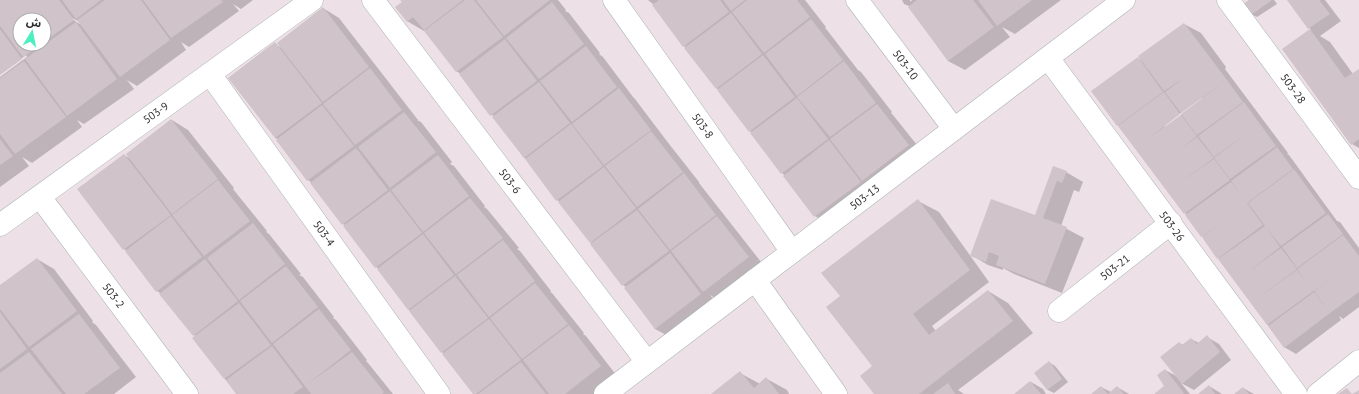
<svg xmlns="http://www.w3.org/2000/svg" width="1359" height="394" viewBox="0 0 1359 394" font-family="'PT Sans','Noto Sans Arabic',sans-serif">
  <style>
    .shadow { fill: #0003; fill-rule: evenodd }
    .building { fill: #d0c4ca }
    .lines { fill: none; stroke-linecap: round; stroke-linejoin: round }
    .minor-casing { stroke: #a9b4b1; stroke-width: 23 }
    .minor { stroke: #fff; stroke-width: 22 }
    .labels { text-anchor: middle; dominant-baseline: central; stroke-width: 3; stroke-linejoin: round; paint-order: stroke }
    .street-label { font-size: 11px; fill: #2d2d2d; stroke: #fff }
  </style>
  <rect width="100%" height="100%" fill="#ede0e7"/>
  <path class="shadow" d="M0,0H253L241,9L233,4L239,11L189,47L181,42L186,50L137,86L127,80L134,89L84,124L77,120L82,127L32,163L22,157L29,166L0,187V77L27,57L26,55L0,74ZM70,17L80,22V24L70,18ZM20,20H44V44H20Z
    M402,0H558L566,10L565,11L569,13L600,53L599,54L603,57L633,97L635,99L666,140L699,182V183L765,267L720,301L710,295L717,304L672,338L655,329L626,287L623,285L592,244L560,202L557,200L527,159L524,158L494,116L491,115L461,74L456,71L425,30L424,31L407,21L404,2Z
    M648,0H805L826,27L825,28L827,30L858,70L861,72L892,112L891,113L893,115L925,155L832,226L815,216L752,133L750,131L686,48L684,46L654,5Z
    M902,0H910V2L912,0H1061L1015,34L1002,27L1010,37L965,70L948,61L909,6L904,4Z
    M1251,0H1274L1277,4L1257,17L1251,14Z
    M1288,0H1325L1341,21L1320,36L1330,42L1353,74L1359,70V148L1352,144L1284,49L1311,30Z
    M323,8L339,18L418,120H417L421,122L452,162L450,164L454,166L485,206L484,207L487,209L519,248L517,249L520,251L551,291L550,292L552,293L584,333L583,334L586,336L617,376L594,394H475L444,354L442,352L411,311L409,310L379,269L376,267L346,226L343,224L312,183L308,180L278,139L275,138V44L282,48Z
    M1184,24L1201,33L1226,67L1225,69L1288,153L1287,154L1289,155L1337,221L1340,222L1359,248V307L1343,319L1339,316L1341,320L1296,354L1284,347L1187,215L1185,213L1118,125L1138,58L1143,61ZM1201,97L1203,99L1165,127L1164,126Z
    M172,120L188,130L234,188L233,189L267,231L266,232L269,234L301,274L299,275L303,277L334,317L333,318L336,320L367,360L366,361L368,363L393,394H237L225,379L194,338L196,337L160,293L157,291L127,251L124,249V155L131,159Z
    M1054,167L1066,172L1083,182L1079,192L1074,190L1061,226L1084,238L1062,293L1014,274L1003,268V270L988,265L971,255L1036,216Z
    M918,201L939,212L989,282L932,326L936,331L988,291L1008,303L1033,333L958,390L964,394H876L873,366L842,297Z
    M37,259L54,269L93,321L92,322L96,325L136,377L114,394H0V286Z
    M1207,337L1219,344L1231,360L1194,390L1181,383L1190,394H1156L1166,386L1165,370L1178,377L1179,343L1183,345L1191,339L1199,343Z
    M1049,362L1055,366L1068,382L1054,393L1048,390L1035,373Z
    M740,373L760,384L767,379L787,390L789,394H713Z
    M1031,382L1043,389L1046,394H1016Z
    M1209,386L1222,394H1199Z
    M1101,387L1111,392L1117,387L1129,394H1092Z
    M1243,388L1254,394H1235Z"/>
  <path class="building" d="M0,0H59L74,20L44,42V20H20V44H42L23,57L0,26Z
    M62,0H101L76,19Z
    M105,0H141L170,40L120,77L77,20Z
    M143,0H221L223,2L171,38Z
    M400,0H463L424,30L413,17L407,22L395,7L402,2Z
    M465,0H474L503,37L456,72L424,31Z
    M476,0H550L504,36Z
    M659,0H720L729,12L683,47L652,5Z
    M723,0H745L731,11Z
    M747,0H797L810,17L764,53L732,12Z
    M917,0H973L994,27L948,61L908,7Z
    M978,0H1032L997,26Z
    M1249,0H1272L1251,15L1243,4Z
    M1287,0H1319L1330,14L1308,29Z
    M552,2L584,44L539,79L506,38Z
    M323,7L369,67L323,102L277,43Z
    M731,13L762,54L716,89L684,48Z
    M811,19L843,60L797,96L765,54Z
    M76,22L117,79L67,116L25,59Z
    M1184,23L1227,80L1181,113L1165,92L1184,78L1164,91L1138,56Z
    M0,29L22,59L0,75Z
    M1310,29L1345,78L1359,69V139L1351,145L1282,49Z
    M505,39L537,81L490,116L459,74Z
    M275,42L322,103L275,138L228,78Z
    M586,46L617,87L572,122L540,81Z
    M763,55L795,97L749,132L717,90Z
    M1138,57L1163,92L1117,126L1091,91Z
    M24,61L66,117L15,154L0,134V78Z
    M844,61L876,103L830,137L797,97Z
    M370,68L402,110L355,145L323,104Z
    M1227,80L1243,102L1197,135L1181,114Z
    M539,82L570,123L524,158L492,117Z
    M619,88L651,130L604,165L572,124Z
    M1164,92L1180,114L1148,139L1181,115L1197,136L1178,151L1197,137L1214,158L1180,183L1214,159L1230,180L1184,214L1118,126Z
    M797,98L828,139L781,174L750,133Z
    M1244,102L1276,146L1230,179L1214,158L1247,133L1214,157L1198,136Z
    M877,104L909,145L862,181L830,139Z
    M322,105L354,146L307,181L276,140Z
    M404,112L436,152L390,188L358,147Z
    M171,119L218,179L172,214L126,154Z
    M571,124L603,166L556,201L525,159Z
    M651,131L683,172L637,207L605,166Z
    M0,139L13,156L0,165Z
    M829,140L861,182L814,217L783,176Z
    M1277,147L1293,169L1247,203L1263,225L1217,259L1202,237L1217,226L1201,237L1185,215L1231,182L1244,199L1231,181Z
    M356,148L388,190L342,225L310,183Z
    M124,154L171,215L123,250L77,189Z
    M438,155L469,196L423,232L391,190Z
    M1053,166L1067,171L1062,183L1057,181L1043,218L1067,227L1045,284L996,265L999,256L989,252L986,262L970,256L991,199L1035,215Z
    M604,167L636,208L590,243L558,202Z
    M1294,169L1326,213L1281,246L1267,229L1280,247L1248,272L1281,248L1297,269L1256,299L1297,270L1310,287L1297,269L1343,235L1359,256V292L1330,313L1314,291L1352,263L1267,325L1218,259L1265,226L1248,203Z
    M684,173L716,215L670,250L638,209Z
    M218,180L250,221L204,256L172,215Z
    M390,191L422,233L375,268L343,226Z
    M470,198L503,238L456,274L424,233Z
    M918,199L970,270L913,314L929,335L988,290L1013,321L919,394H874L860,376L872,366L826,307L840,296L821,273Z
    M637,210L669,251L622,286L590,244Z
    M1328,214L1343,234L1297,268L1282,247Z
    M171,216L202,257L156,292L125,251Z
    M717,216L749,257L703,292L671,251Z
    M253,223L285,264L239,300L207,258Z
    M423,234L454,275L408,310L377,269Z
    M503,240L535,281L489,317L457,275Z
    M670,253L701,294L655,329L624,288Z
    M37,258L77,311L29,347L0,309V285Z
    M205,259L238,301L193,336L159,294Z
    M286,266L318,307L272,343L240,301Z
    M455,276L488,318L441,353L409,311Z
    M535,283L568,324L522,359L490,318Z
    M1314,292L1330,313L1284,348L1268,326Z
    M239,303L271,345L224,379L192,338Z
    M319,309L351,350L305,386L273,344Z
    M0,312L27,349L0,369Z
    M79,314L120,368L84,394H66L31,349Z
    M489,319L521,360L476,394H473L442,354Z
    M569,325L601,366L565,394H549L523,360Z
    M1207,335L1220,352L1182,384L1160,357L1179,342L1182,345L1191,338L1197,344Z
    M272,346L303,387L293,394H236L226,380Z
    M29,352L62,394H0V373Z
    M352,352L384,392L382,394H311L305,386Z
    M1049,361L1062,379L1047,390L1034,373Z
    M521,362L546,394H478Z
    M1165,369L1184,393L1183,394H1154L1164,386L1157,375Z
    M740,371L754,388L766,377L779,394H711Z
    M1030,381L1041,394H1014Z
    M948,383L955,394H933Z
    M1209,385L1215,394H1198Z
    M1101,386L1108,394L1117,386L1124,394H1091Z
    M1243,387L1249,394H1234Z
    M1347,388L1352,394L1359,390V394H1338Z"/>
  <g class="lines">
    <g class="minor-casing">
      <g id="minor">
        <path id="s1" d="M373,0L647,362"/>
        <path id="s2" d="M614,0L792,252"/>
        <path id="s3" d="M857,0L954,129"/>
        <path id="s4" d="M1228,0L1359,178"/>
        <path id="s5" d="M1048,58L1296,394"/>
        <path id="s6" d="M210,74L439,394"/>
        <path id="s7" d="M40,197L187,394"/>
        <path id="s8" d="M0,225L312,0"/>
        <path d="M755,280L836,394"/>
        <path id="s9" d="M1059,311L1171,223"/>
        <path id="s10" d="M605,394L1124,0"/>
        <path d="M1318,394L1359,361"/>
      </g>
    </g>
    <use href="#minor" class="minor"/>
  </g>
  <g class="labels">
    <g class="street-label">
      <text stroke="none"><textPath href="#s3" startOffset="81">503-10</textPath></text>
      <text stroke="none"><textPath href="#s4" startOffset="110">503-28</textPath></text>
      <text stroke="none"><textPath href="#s8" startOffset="192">503-9</textPath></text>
      <text stroke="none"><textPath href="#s2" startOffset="154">503-8</textPath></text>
      <text stroke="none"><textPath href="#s1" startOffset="227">503-6</textPath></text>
      <text stroke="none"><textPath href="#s10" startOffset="326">503-13</textPath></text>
      <text stroke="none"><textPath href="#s5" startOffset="209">503-26</textPath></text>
      <text stroke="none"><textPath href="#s6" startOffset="196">503-4</textPath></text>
      <text stroke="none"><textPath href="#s9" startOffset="71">503-21</textPath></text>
      <text stroke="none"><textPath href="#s7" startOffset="123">503-2</textPath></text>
    </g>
  </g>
  <g transform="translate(32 32) rotate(10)"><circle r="19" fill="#ffffff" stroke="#ababab"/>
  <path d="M0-3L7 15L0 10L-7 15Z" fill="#4cefc0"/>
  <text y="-6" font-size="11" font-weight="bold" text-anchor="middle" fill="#2d2d2d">ش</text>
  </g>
</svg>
